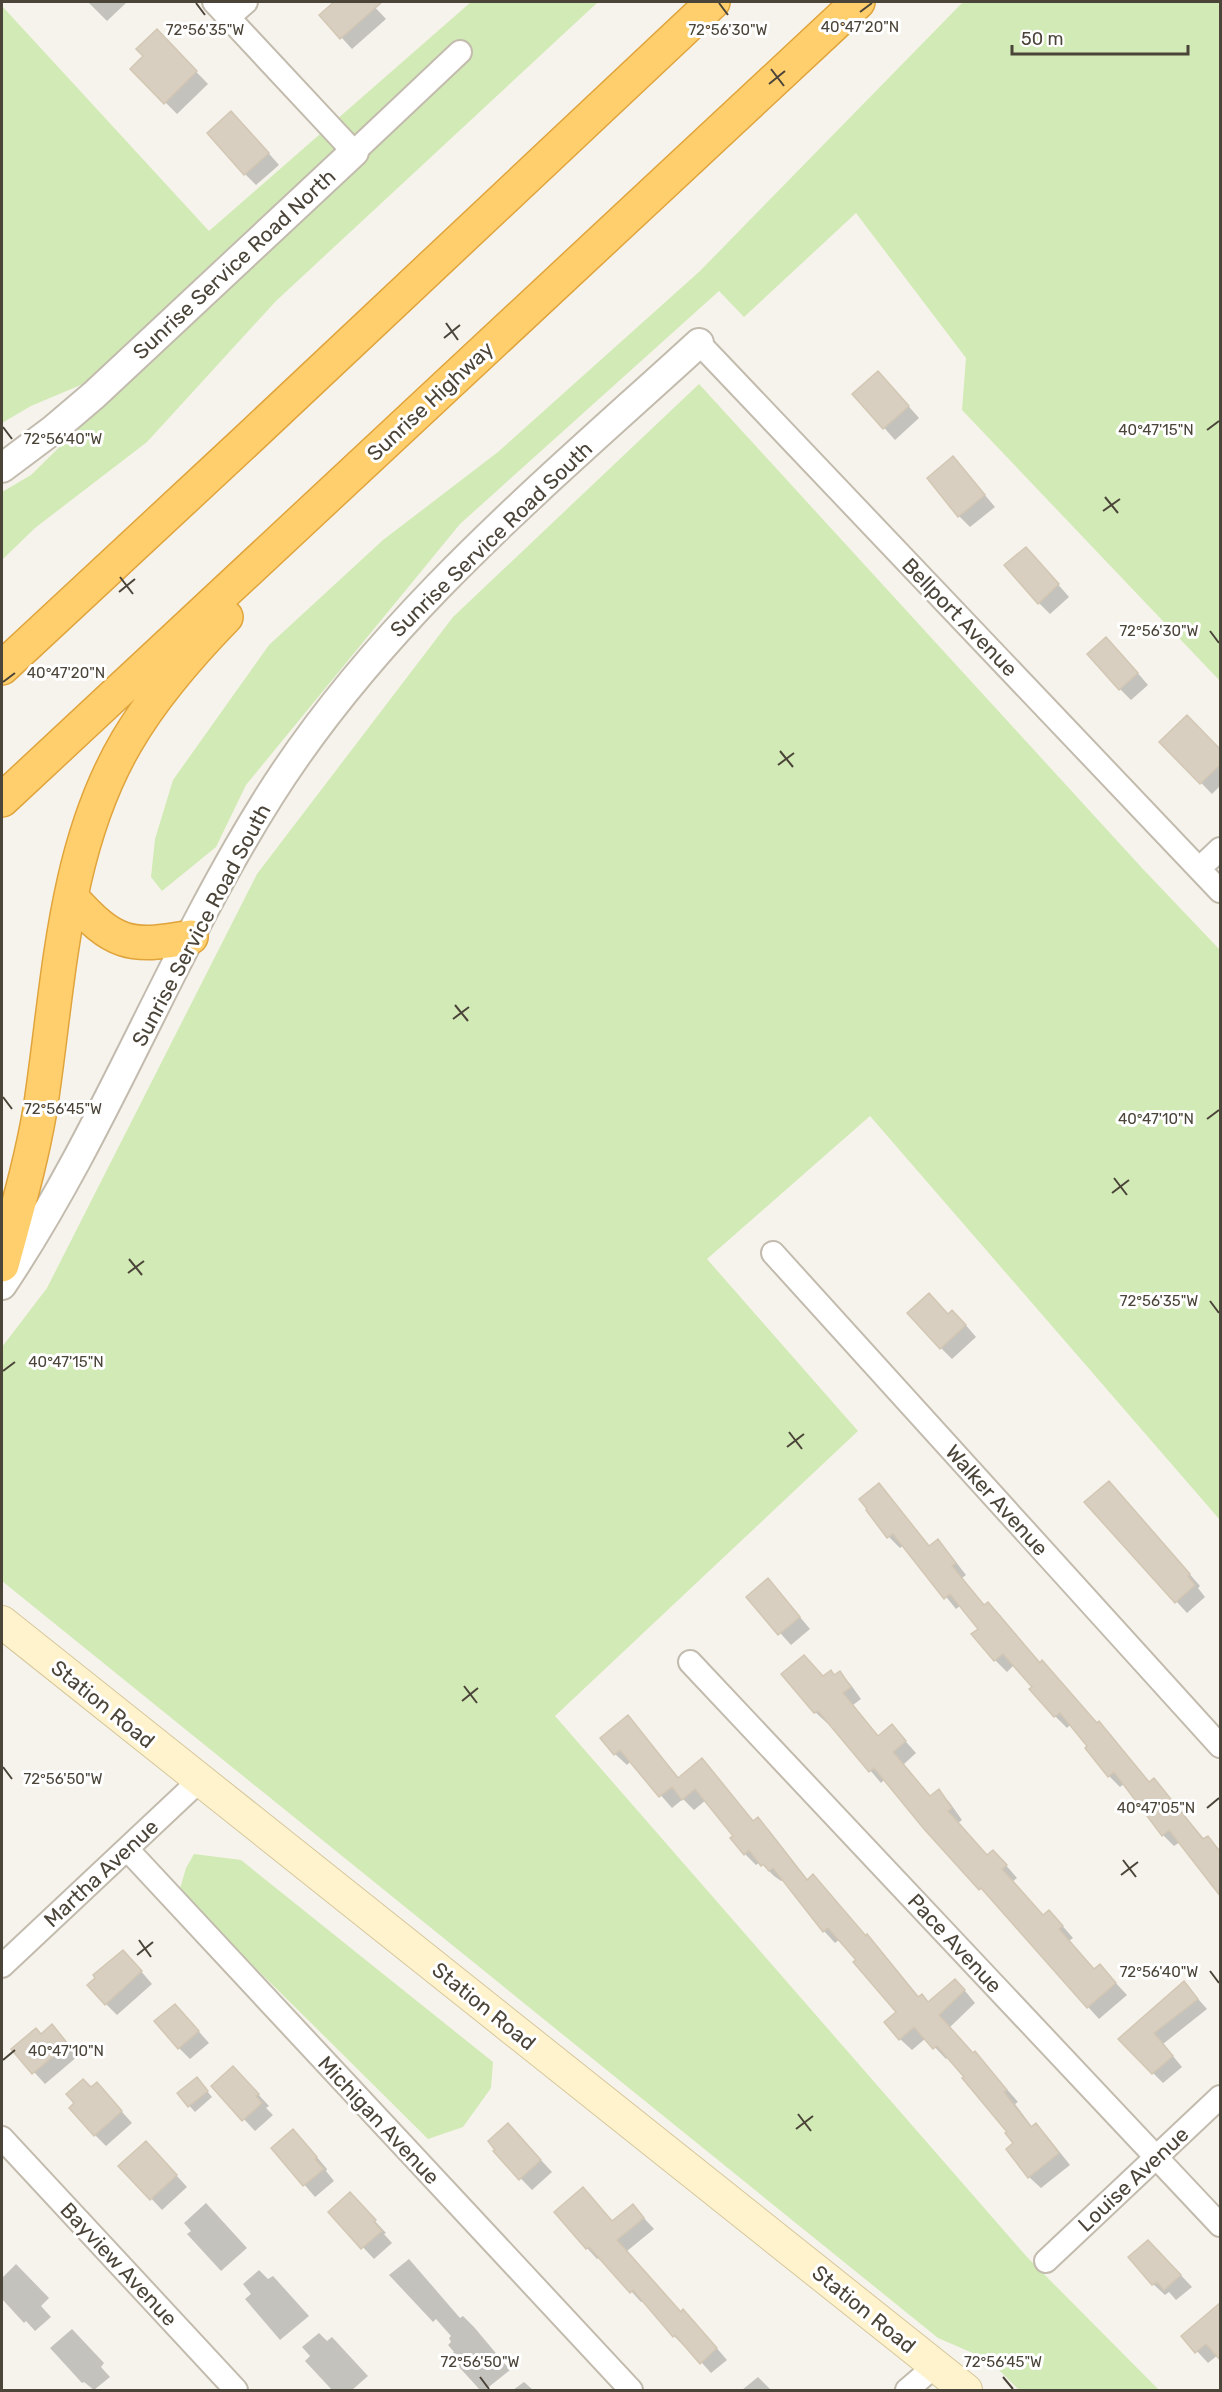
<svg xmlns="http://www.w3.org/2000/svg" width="1222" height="2392" viewBox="0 0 1222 2392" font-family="Rubik,sans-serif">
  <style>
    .green { fill: #d2eab5 }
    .shadow { fill: #0003 }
    .building { fill: #d8cfc1; stroke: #d3c7b4; stroke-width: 1.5 }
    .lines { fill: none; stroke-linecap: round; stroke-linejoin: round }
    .minor-casing { stroke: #c2bbae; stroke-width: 26 }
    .tertiary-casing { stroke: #c2bbae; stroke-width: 32 }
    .secondary-casing { stroke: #d6c79b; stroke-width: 34 }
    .motorway-casing { stroke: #e0a43c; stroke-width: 36 }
    .minor { stroke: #fff; stroke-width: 22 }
    .tertiary { stroke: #fff; stroke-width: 28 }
    .secondary { stroke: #fff3cd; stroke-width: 32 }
    .motorway { stroke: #ffcf6e; stroke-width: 33 }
    .ticks { fill: none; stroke: #4b4439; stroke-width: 2 }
    .labels { text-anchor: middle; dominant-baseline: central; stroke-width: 6; stroke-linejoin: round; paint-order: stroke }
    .street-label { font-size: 21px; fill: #4b4439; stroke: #fff }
    .ticks-label { font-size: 15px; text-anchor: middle; fill: #4b4439; stroke: #fff; stroke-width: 6; stroke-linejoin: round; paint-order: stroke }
  </style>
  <rect width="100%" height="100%" fill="#f6f3ec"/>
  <path class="green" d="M471,2H598L276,301L147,442L35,528L2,560V492L31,475L154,354L31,406L2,423V6L209,231Z
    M963,2H1220V681L962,410L966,358L856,213L744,317L719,291L460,524L246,785L216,847L162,891L151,877L155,839L173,780L269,645L383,540L498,452L700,271Z
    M699,384L1142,868L1220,950V1520L870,1116L707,1259L858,1431L555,1716L1027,2257L1159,2390H1019L989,2360L938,2338L2,1581V1347L47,1288L257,874L453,617Z
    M194,1854L241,1860L493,2062L491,2088L463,2127L428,2139L179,1892L186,1868Z"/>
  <path class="shadow" d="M88,2H127L107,21Z
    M337,2H370L386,19L352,49L321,15Z
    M157,31L208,84L177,114L132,69L145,56Z
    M243,124L279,165L256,185L245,174Z
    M889,384L919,418L895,440L854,394Z
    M964,470L995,507L970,527L959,516Z
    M1037,560L1069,597L1050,614L1039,603Z
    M1118,650L1148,685L1131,700L1120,689Z
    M1161,742L1220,751V786L1212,794Z
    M948,1316L964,1323L976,1337L952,1359L941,1348Z
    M879,1485L930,1547L938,1541L949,1553L966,1575L962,1578L985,1606L988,1604L1000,1615L1041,1664L1097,1724L1099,1723L1110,1734L1150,1783L1154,1780L1205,1840L1208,1838L1219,1849L1220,1894L1180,1842L1174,1846L1163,1835L1124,1784L1120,1787L1109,1776L1071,1724L1067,1728L1055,1716L1031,1689L1034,1687L1014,1665L1007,1672L995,1660L973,1634L980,1629L961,1605L956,1609L904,1545L900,1548L889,1537Z
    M1120,1494L1200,1586L1198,1588L1205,1597L1187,1613L1176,1601Z
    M779,1592L810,1629L791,1645L748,1597Z
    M831,1672L835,1676L840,1673L851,1685L861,1699L853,1705L879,1737L892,1726L916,1753L904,1764L931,1797L939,1791L950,1803L962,1820L958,1823L988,1857L1004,1863L1017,1878L1012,1882L1044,1917L1060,1923L1073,1938L1069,1941L1095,1971L1100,1966L1127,1995L1099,2019L926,1827L885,1779L881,1783L829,1722L827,1723L815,1712L823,1678Z
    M628,1717L680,1779L702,1761L754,1822L757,1819L769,1830L808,1880L879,1948L920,1998L929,2003L955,1981L966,1992L975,2003L950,2027L974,2054L975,2053L986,2065L1018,2102L1015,2104L1033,2128L1036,2125L1047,2136L1070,2165L1041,2188L1029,2177L1009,2132L948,2057L946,2059L926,2038L912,2050L900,2039L887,2022L898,2012L858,1960L840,1939L835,1943L824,1931L784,1879L781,1881L774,1876L760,1862L756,1865L745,1854L735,1836L706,1800L694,1810L683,1799L672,1808L631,1761L627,1765L615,1754Z
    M134,1963L152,1984L117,2015L106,2004Z
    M1184,1983L1207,2009L1163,2044L1182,2067L1163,2083L1120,2040Z
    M186,2017L209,2043L190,2059L179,2048Z
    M52,2026L78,2056L45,2084L13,2049L41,2035Z
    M244,2079L269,2106L266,2108L273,2115L255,2131L213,2086Z
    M202,2085L212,2097L195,2112L179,2094Z
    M108,2096L132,2123L106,2146L95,2135Z
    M519,2136L552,2172L532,2190L495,2152Z
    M304,2142L327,2169L326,2171L334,2181L315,2197L273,2148Z
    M157,2154L187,2187L162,2210L121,2166Z
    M206,2203L247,2248L221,2271L187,2234L191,2231L184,2223Z
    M361,2206L386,2233L384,2234L392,2243L374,2259L330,2212Z
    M633,2206L654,2229L627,2251L681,2313L694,2322L727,2360L711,2373L686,2345L684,2346L674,2336L644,2301L641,2302L600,2257L597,2259L587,2248Z
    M1163,2256L1192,2287L1176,2300L1169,2292L1165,2295L1153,2284Z
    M409,2259L460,2318L463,2316L474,2327L510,2370L485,2390H480L449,2356L454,2352L448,2345L451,2342L449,2338L451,2336L436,2319L433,2322L389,2275Z
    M16,2264L49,2298L41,2306L51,2317L35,2331L26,2321L24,2323L2,2299V2278Z
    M259,2270L268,2279L273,2276L309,2316L280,2340L245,2299L251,2294L243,2284Z
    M1214,2310L1218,2355L1208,2363L1183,2336Z
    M72,2329L104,2363L101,2367L110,2377L94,2390L84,2382L82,2383L50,2348Z
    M319,2333L327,2341L332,2337L368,2376L352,2390H332L305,2361L310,2356L302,2347Z
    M758,2377L771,2390H742Z
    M524,2382L533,2390H513Z"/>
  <path class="building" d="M334,2H382L340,39L319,15Z
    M157,29L197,71L164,104L130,69L143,56L136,49Z
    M231,111L269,153L244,175L207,133Z
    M878,371L909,406L883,429L852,394Z
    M953,456L985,495L958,517L927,478Z
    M1026,547L1059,584L1038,604L1004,565Z
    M1106,637L1138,673L1119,690L1087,654Z
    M1187,715L1221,750V764L1200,784L1159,742Z
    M929,1293L948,1314L952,1310L966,1325L940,1349L907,1313Z
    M1109,1481L1190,1574L1188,1576L1195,1585L1175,1603L1084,1502Z
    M879,1483L929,1546L938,1539L956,1563L952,1566L984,1605L988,1602L1040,1663L1042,1660L1097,1723L1099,1721L1149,1782L1154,1778L1203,1839L1208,1836L1221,1853V1897L1169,1830L1162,1836L1114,1772L1108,1777L1085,1748L1087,1746L1060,1713L1054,1717L1029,1689L1032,1687L1003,1654L994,1661L971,1634L978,1629L950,1594L944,1599L893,1534L887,1538L866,1510L867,1509L859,1499Z
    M768,1578L800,1617L778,1635L746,1597Z
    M804,1655L823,1676L831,1670L834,1675L840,1671L851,1687L843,1693L878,1736L892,1724L906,1741L893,1752L930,1796L939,1789L952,1808L948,1811L987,1855L993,1850L1007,1865L1002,1869L1043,1915L1049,1910L1063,1926L1059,1929L1094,1969L1100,1964L1116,1983L1087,2008L981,1888L979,1890L924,1829L874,1768L869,1772L818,1711L814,1713L781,1674Z
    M628,1715L678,1778L702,1758L753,1821L758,1817L807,1880L813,1874L866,1936L867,1934L918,1997L922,1994L928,2002L955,1979L965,1990L939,2015L973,2053L975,2051L1007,2090L1004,2092L1031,2127L1036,2123L1059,2153L1028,2178L1006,2149L1013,2143L1005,2133L1007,2132L962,2078L964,2077L937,2046L933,2049L914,2027L899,2040L884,2022L896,2012L853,1962L856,1960L828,1928L823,1932L773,1868L769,1871L763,1864L761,1866L749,1850L744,1855L730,1838L733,1836L695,1789L682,1800L672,1787L659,1797L620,1750L614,1755L600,1738Z
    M123,1950L142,1971L105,2005L87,1985L95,1978L93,1975Z
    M1184,1981L1198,1999L1154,2033L1173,2056L1152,2074L1118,2039Z
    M175,2004L199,2031L178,2049L154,2021Z
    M52,2024L68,2044L32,2074L11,2049L36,2028L41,2034Z
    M233,2066L259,2094L256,2096L262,2103L242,2121L211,2086Z
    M197,2077L208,2091L188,2107L177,2093Z
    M83,2079L91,2087L97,2082L122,2111L94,2136L69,2108L74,2103L66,2094Z
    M508,2123L541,2160L519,2180L493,2151L495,2150L488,2141Z
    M293,2129L317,2157L315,2159L324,2169L303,2186L271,2148Z
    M146,2141L177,2175L150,2200L118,2166Z
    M583,2187L612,2221L633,2204L644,2218L617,2240L681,2312L683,2309L717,2348L700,2364L675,2335L673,2337L633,2290L630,2293L589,2247L586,2249L554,2212Z
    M350,2192L376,2220L374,2222L382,2231L361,2249L328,2212Z
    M1148,2240L1181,2275L1164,2290L1157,2282L1152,2285L1128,2257Z
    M1221,2302V2361L1206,2344L1195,2353L1181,2336Z"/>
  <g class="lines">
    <g class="minor-casing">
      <path id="minor" d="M214,2L354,152L460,52
        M229,17L246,2
        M699,343L1220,891
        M1200,868L1220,849
        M773,1253L1220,1746
        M690,1662L1220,2225
        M127,1849L631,2390
        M2,1966L200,1780
        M2,2138L236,2390
        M1046,2261L1220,2097
        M907,2390L935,2366"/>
    </g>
    <g class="tertiary-casing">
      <path id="tertiary" d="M2,468L54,429L94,395L354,152
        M2,1285C106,1130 170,953 270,795C382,618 546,483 699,343"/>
    </g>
    <g class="secondary-casing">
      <path id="secondary" d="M2,1622L966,2390"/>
    </g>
    <g class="motorway-casing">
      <path id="motorway" d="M2,668L245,442L713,2
        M2,800L858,2
        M71,897C113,944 129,949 191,937
        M2,1265C16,1213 31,1163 40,1110C59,987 62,851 127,741C154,695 189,655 226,617"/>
    </g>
    <use href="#minor" class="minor"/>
    <use href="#tertiary" class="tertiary"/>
    <use href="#secondary" class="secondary"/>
    <use href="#motorway" class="motorway"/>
  </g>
  <path class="ticks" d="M196,3L205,15M719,3L728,15M860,12L872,3M771,69L784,86M769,84L785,71M446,323L458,340M444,338L460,325M3,427L12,439M1207,430L1219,421M1105,497L1118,513M1103,511L1120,499M120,577L133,594M119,592L135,579M1210,631L1219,643M3,682L15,673M780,751L793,767M778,765L794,753M455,1005L468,1021M453,1019L469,1007M3,1097L12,1109M1207,1119L1219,1110M1114,1178L1127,1195M1112,1193L1129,1180M129,1259L142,1275M128,1273L144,1261M1210,1301L1219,1313M3,1371L15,1362M789,1432L802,1449M787,1447L804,1434M464,1686L477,1703M462,1701L478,1688M3,1767L12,1779M1207,1808L1219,1798M1123,1860L1136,1877M1121,1875L1138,1862M139,1940L151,1957M137,1955L153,1942M1210,1971L1219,1983M3,2060L15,2050M798,2114L811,2131M796,2129L813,2116M480,2377L489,2389M1003,2377L1013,2389"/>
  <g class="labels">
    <g class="street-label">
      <text transform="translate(234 264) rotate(-43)">Sunrise Service Road North</text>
      <text transform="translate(430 401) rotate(-43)">Sunrise Highway</text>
      <text transform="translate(491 539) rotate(-44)">Sunrise Service Road South</text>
      <text transform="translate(960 617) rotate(46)">Bellport Avenue</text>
      <text transform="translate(201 925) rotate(-62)">Sunrise Service Road South</text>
      <text transform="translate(997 1500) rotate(48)">Walker Avenue</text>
      <text transform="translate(103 1704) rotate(39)">Station Road</text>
      <text transform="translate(101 1873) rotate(-43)">Martha Avenue</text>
      <text transform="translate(955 1943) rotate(47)">Pace Avenue</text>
      <text transform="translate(484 2006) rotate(39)">Station Road</text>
      <text transform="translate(379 2120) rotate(47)">Michigan Avenue</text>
      <text transform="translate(1133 2179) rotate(-43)">Louise Avenue</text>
      <text transform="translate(119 2264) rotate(47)">Bayview Avenue</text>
      <text transform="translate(864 2309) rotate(39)">Station Road</text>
    </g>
  </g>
  <g class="ticks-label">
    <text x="860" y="32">40°47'20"N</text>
    <text x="205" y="35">72°56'35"W</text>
    <text x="728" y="35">72°56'30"W</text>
    <text x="1156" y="435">40°47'15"N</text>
    <text x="63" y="444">72°56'40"W</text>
    <text x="1159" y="636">72°56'30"W</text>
    <text x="66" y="678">40°47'20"N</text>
    <text x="63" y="1114">72°56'45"W</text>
    <text x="1156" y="1124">40°47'10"N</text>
    <text x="1159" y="1306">72°56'35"W</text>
    <text x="66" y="1367">40°47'15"N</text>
    <text x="63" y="1784">72°56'50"W</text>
    <text x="1156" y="1813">40°47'05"N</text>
    <text x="1159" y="1977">72°56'40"W</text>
    <text x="66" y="2056">40°47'10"N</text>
    <text x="480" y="2367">72°56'50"W</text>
    <text x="1003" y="2367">72°56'45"W</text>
  </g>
  <rect width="1222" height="2392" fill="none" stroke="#4b4439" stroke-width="6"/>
  <path d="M1012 45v9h176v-9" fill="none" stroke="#4b4439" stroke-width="3"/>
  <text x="1021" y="45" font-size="18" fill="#4b4439" stroke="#ffffff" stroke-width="4.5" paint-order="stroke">50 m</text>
</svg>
